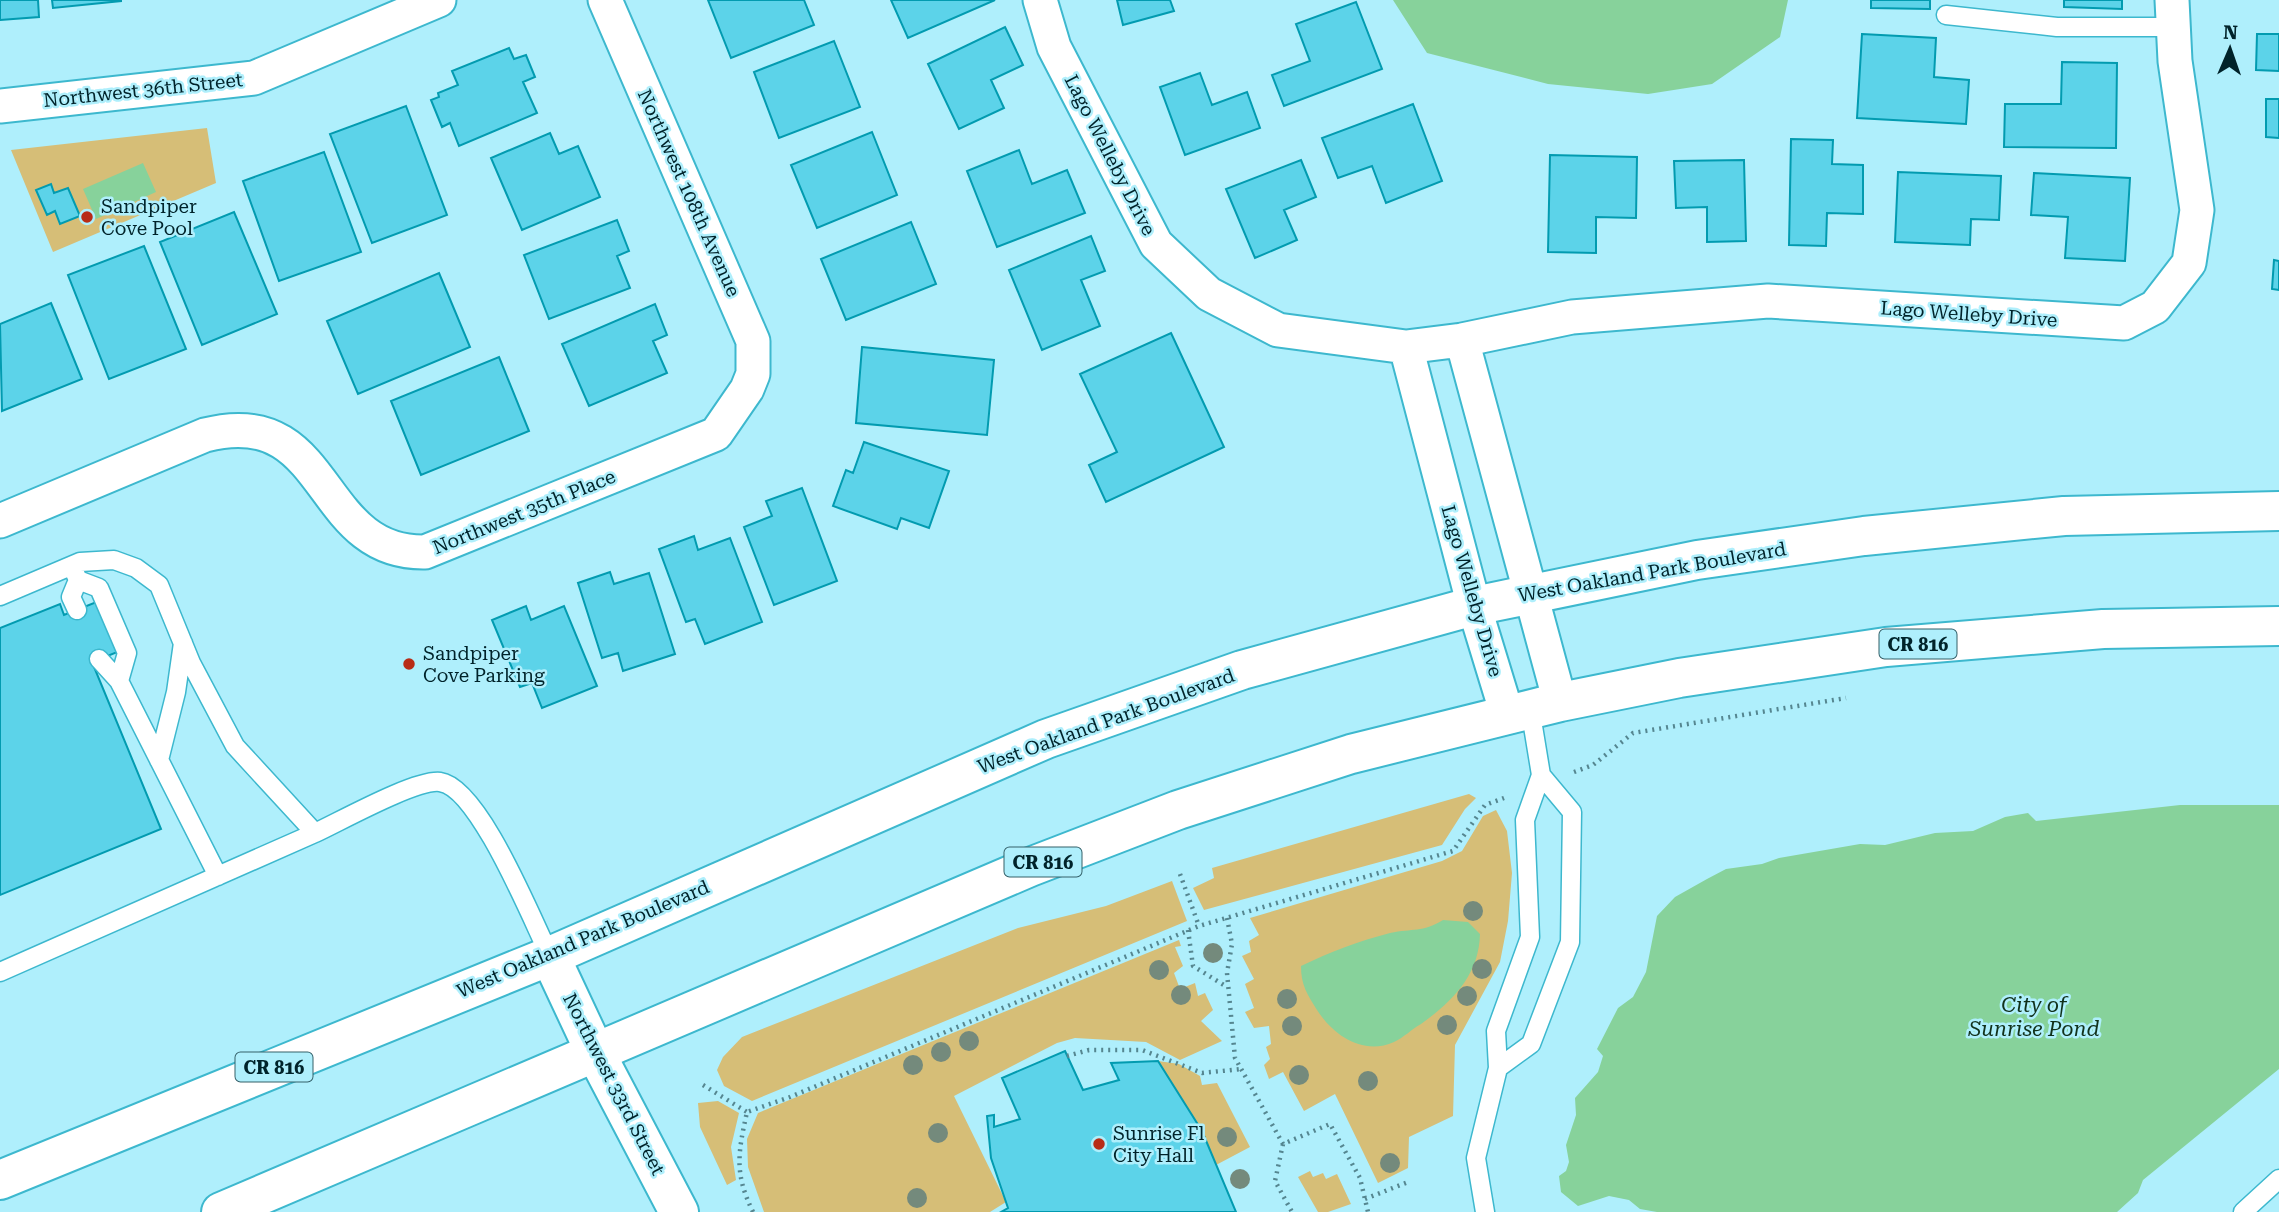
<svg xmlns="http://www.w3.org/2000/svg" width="2279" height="1212" viewBox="0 0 2279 1212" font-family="'Roboto Serif',serif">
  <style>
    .green { fill: #d6be77 }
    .water { fill: #87d29b }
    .building { fill: #5cd3e9; stroke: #029bb0; stroke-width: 2 }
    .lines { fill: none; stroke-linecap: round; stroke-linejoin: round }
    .service-casing { stroke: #3db8ce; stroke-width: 21 }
    .minor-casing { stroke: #3db8ce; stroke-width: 37 }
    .tertiary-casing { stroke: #3db8ce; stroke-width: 42 }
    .primary-casing { stroke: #3db8ce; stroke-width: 42 }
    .path { stroke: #558690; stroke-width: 4.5; stroke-dasharray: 2 5; stroke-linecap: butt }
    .service { stroke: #fff; stroke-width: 18 }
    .minor { stroke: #fff; stroke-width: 33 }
    .tertiary { stroke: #fff; stroke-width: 38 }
    .primary { stroke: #fff; stroke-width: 38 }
    .tree { fill: #748a7c }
    .poi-dot { fill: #b82c16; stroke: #afeffc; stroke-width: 2.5 }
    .labels { text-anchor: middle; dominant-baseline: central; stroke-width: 5; stroke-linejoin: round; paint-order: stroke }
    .shield { fill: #afeffc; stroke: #346069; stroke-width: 2 }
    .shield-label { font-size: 18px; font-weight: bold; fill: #00232a }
    .street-label { font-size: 19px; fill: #00232a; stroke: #afeffc }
    .poi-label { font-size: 19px; fill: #00232a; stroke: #afeffc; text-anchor: start }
    .water-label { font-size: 21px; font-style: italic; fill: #11311b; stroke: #afeffc }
  </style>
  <rect width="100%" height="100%" fill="#afeffc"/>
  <path class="green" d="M207,128L216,183L53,252L11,150Z
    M1469,794L1476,798L1465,809L1442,845L1204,910L1193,888L1214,878L1212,868Z
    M1496,810L1507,831L1512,873L1508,921L1500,962L1455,1045L1453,1116L1409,1137L1408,1168L1378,1183L1335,1094L1304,1111L1283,1072L1269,1079L1264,1065L1270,1059L1266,1047L1271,1044L1269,1026L1254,1028L1245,1012L1254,1008L1245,984L1254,979L1242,956L1251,952L1249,941L1259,935L1250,918L1442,861L1462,851L1483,816Z
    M1172,881L1187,921L752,1101L724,1086L717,1070L723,1057L742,1037L1018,928L1106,906Z
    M1179,940L1181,946L1175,947L1183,966L1174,973L1180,989L1195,983L1198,996L1205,993L1213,1010L1201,1021L1222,1041L1180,1060L1146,1042L1075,1038L1057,1043L954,1096L1006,1202L990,1212H764L748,1167L747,1139L758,1113Z
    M1158,1061L1179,1064L1200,1076L1202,1085L1217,1083L1250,1147L1216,1165Z
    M718,1101L739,1113L731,1147L736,1180L727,1185L700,1127L698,1103Z
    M1310,1171L1313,1177L1323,1173L1326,1179L1337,1174L1351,1204L1328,1212H1318L1298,1177Z"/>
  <path class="water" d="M1393,0H1788L1780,37L1712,84L1648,94L1548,84L1427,53Z
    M143,163L156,192L96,219L83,189Z
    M2180,805H2279V1069L2143,1180L2138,1193L2117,1212H1657L1640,1209L1629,1200L1609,1196L1578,1206L1561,1192L1559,1176L1566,1171L1569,1162L1566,1145L1576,1115L1575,1098L1598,1072L1603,1056L1597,1049L1618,1008L1633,997L1646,972L1657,916L1675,897L1707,879L1726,869L1762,864L1779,858L1860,844L1885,845L1935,833L1973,831L2005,817L2028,813L2036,821Z
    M1443,920L1468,922L1480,934C1479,975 1453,1001 1421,1024C1412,1029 1403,1038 1394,1042C1363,1056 1333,1035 1317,1010C1307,994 1301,985 1301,966C1330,952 1359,941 1390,933C1413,928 1422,933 1443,920Z"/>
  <path class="building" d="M0,0H38L39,17L0,20Z
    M52,0H121V1L53,8Z
    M708,0H804L814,25L731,58Z
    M891,0H995L908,38Z
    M1117,0H1170L1174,11L1123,25Z
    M1871,0H1930V9L1871,8Z
    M2064,0H2122V9L2064,7Z
    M1356,2L1382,69L1284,106L1272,75L1310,61L1296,24Z
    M1005,27L1023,65L991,80L1004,108L959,129L928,64Z
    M1862,34L1936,38L1934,77L1969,80L1966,124L1857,118Z
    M2257,34H2279V71L2256,70Z
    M834,41L860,107L779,138L754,72Z
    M509,48L514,59L526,55L535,77L523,82L537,113L459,146L450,123L442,127L431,100L439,97L438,93L458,85L452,71Z
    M2062,62L2117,63L2116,148L2004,147L2005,104H2061Z
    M1200,73L1212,105L1247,92L1260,128L1185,155L1160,87Z
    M2266,99H2279V138L2266,137Z
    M1413,104L1442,181L1386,203L1372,166L1338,178L1322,138Z
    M406,106L447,215L372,243L330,134Z
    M872,132L897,195L817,228L791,165Z
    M550,133L559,154L578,146L600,197L522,230L491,158Z
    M1791,139L1833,140L1832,164L1863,165V214L1827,213L1826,246L1789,245Z
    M1019,150L1032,184L1067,170L1085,213L997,247L967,171Z
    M324,152L361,252L279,281L243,181Z
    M1550,155L1637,157L1636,218L1596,217V253L1548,252Z
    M1301,160L1316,197L1284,210L1297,240L1255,258L1226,189Z
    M1744,160L1746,241L1707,242V207L1676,208L1674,161Z
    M1898,172L2001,176L1999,220L1971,219L1970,245L1895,242Z
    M2034,173L2130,178L2125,261L2065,258L2068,217L2031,215Z
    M51,184L54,193L68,188L80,216L60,224L55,211L47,215L36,190Z
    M234,212L277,314L202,345L160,242Z
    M617,220L629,251L617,256L630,288L549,319L524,255Z
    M911,222L936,284L846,320L821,259Z
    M1091,236L1105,271L1081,280L1100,326L1042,350L1009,270Z
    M144,246L186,349L109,379L68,275Z
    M2274,260L2279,261V290L2272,289Z
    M439,273L470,347L358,394L327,321Z
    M51,303L82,379L2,411L0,324Z
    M655,304L667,335L653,341L667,373L589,406L562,344Z
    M1171,333L1224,447L1106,502L1089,465L1117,452L1080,374Z
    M862,347L994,360L987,435L856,423Z
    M499,357L529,431L421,475L391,401Z
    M864,442L949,471L929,528L901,518L897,529L833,506L846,470L853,473Z
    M802,488L837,581L774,605L744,527L772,516L766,501Z
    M694,536L698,550L730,538L762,622L705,644L695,619L686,622L659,549Z
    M610,572L614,584L649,573L675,654L623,671L618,653L602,658L578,583Z
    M99,601L120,651L92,662L161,829L0,895V628L60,604L64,615Z
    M526,606L531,620L564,606L597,686L542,708L532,683L520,687L492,620Z
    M1065,1051L1083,1090L1119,1080L1111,1063L1158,1061L1202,1131L1236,1212H1001L1008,1208L991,1158L987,1116L994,1115V1127L1020,1119L1002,1078Z"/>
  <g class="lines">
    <g class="service-casing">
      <path id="service" d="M1946,15L2057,27H2174
        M72,566L78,580L99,588L127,653L119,681
        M0,596L80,562L114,560L136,568L159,585L191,663L235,746L315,833C341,821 416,779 440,782C479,787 532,920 550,956
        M77,610L71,597L78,580
        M99,659L119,681L218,876
        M1530,708L1541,775L1525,820L1530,937L1496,1031L1498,1068L1531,1044L1570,942L1572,812L1541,775
        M159,760L176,692L183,643
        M0,972L315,833
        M1485,1212L1476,1158L1498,1068
        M2243,1212L2279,1179"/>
    </g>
    <g class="minor-casing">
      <path id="minor" d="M1040,0L1054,47L1156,244L1209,294L1278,330L1406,347L1462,340L1572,317L1768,301L2124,323L2155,307L2189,263L2197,210L2175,61L2172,0
        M0,106L254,78L439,0
        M1462,340L1560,702
        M1406,347L1474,606L1507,714
        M0,521L205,435C333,402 313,554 425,552L716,434L747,389L753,374V341L605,0"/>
    </g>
    <g class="tertiary-casing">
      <path id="tertiary" d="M550,956L595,1052L679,1212"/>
    </g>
    <g class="primary-casing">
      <path id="primary" d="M0,1180L550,956L1046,739L1242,670L1474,606L1697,560L1864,536L2064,516L2279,511
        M221,1212L1030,867L1178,810L1351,754L1560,702L1679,678L1886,647L2103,629L2279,626"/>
    </g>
    <path class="path" d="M1574,772L1593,765L1633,733L1846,698
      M1180,874L1199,926
      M1227,918L1232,944L1227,973L1235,1058L1283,1144L1330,1124L1360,1178L1368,1212
      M1188,930L1193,966L1227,987
      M1067,1056L1089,1050H1142L1202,1073L1241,1069
      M703,1085L747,1112
      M1283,1144L1275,1181L1292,1212
      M1365,1199L1408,1182
      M753,1212C734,1173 738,1153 747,1112L790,1097L1199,926L1453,851L1485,805L1504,798"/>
    <use href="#service" class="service"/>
    <use href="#minor" class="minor"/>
    <use href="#tertiary" class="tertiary"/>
    <use href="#primary" class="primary"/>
  </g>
  <g class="tree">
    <circle cx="1473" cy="911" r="10"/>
    <circle cx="1213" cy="953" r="10"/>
    <circle cx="1482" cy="969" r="10"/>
    <circle cx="1159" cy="970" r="10"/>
    <circle cx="1181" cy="995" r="10"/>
    <circle cx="1467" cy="996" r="10"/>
    <circle cx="1287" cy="999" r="10"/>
    <circle cx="1447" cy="1025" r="10"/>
    <circle cx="1292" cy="1026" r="10"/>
    <circle cx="969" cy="1041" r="10"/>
    <circle cx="941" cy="1052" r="10"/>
    <circle cx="913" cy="1065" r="10"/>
    <circle cx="1299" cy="1075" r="10"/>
    <circle cx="1368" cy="1081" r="10"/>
    <circle cx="938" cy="1133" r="10"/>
    <circle cx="1227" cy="1137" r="10"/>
    <circle cx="1390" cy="1163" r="10"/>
    <circle cx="1240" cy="1179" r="10"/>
    <circle cx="917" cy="1198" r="10"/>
  </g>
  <g class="poi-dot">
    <circle cx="87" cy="217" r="7"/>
    <circle cx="409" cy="664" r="7"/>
    <circle cx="1099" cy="1144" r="7"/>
  </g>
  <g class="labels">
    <g class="shield">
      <rect x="1879.5" y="629.5" width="77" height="29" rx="5"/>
      <rect x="1004.5" y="847.5" width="77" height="29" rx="5"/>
      <rect x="235.5" y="1052.5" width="77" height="29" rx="5"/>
    </g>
    <g class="shield-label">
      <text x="1918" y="644">CR 816</text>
      <text x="1043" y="862">CR 816</text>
      <text x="274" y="1067">CR 816</text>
    </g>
    <g class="street-label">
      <text transform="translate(143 90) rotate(-6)">Northwest 36th Street</text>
      <text transform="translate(1110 155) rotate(63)">Lago Welleby Drive</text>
      <text transform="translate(689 193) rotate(66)">Northwest 108th Avenue</text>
      <text transform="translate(1969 314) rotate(4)">Lago Welleby Drive</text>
      <text transform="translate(524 512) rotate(-22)">Northwest 35th Place</text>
      <text transform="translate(1652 572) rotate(-10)">West Oakland Park Boulevard</text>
      <text transform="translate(1472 591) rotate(74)">Lago Welleby Drive</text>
      <text transform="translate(1106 721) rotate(-20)">West Oakland Park Boulevard</text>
      <text transform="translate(583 939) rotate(-23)">West Oakland Park Boulevard</text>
      <text transform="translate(614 1084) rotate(63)">Northwest 33rd Street</text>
    </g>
    <g class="poi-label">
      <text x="101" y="206">Sandpiper<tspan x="101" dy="22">Cove Pool</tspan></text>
      <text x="423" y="653">Sandpiper<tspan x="423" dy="22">Cove Parking</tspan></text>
      <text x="1113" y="1133">Sunrise Fl<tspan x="1113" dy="22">City Hall</tspan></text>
    </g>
    <g class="water-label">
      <text x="2034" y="1005">City of<tspan x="2034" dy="24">Sunrise Pond</tspan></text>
    </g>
  </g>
  <g transform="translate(2230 49) rotate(2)" stroke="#afeffc" stroke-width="5" paint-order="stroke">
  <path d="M0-5L12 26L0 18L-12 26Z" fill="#00232a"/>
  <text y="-10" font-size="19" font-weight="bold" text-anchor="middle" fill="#00232a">N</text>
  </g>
</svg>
